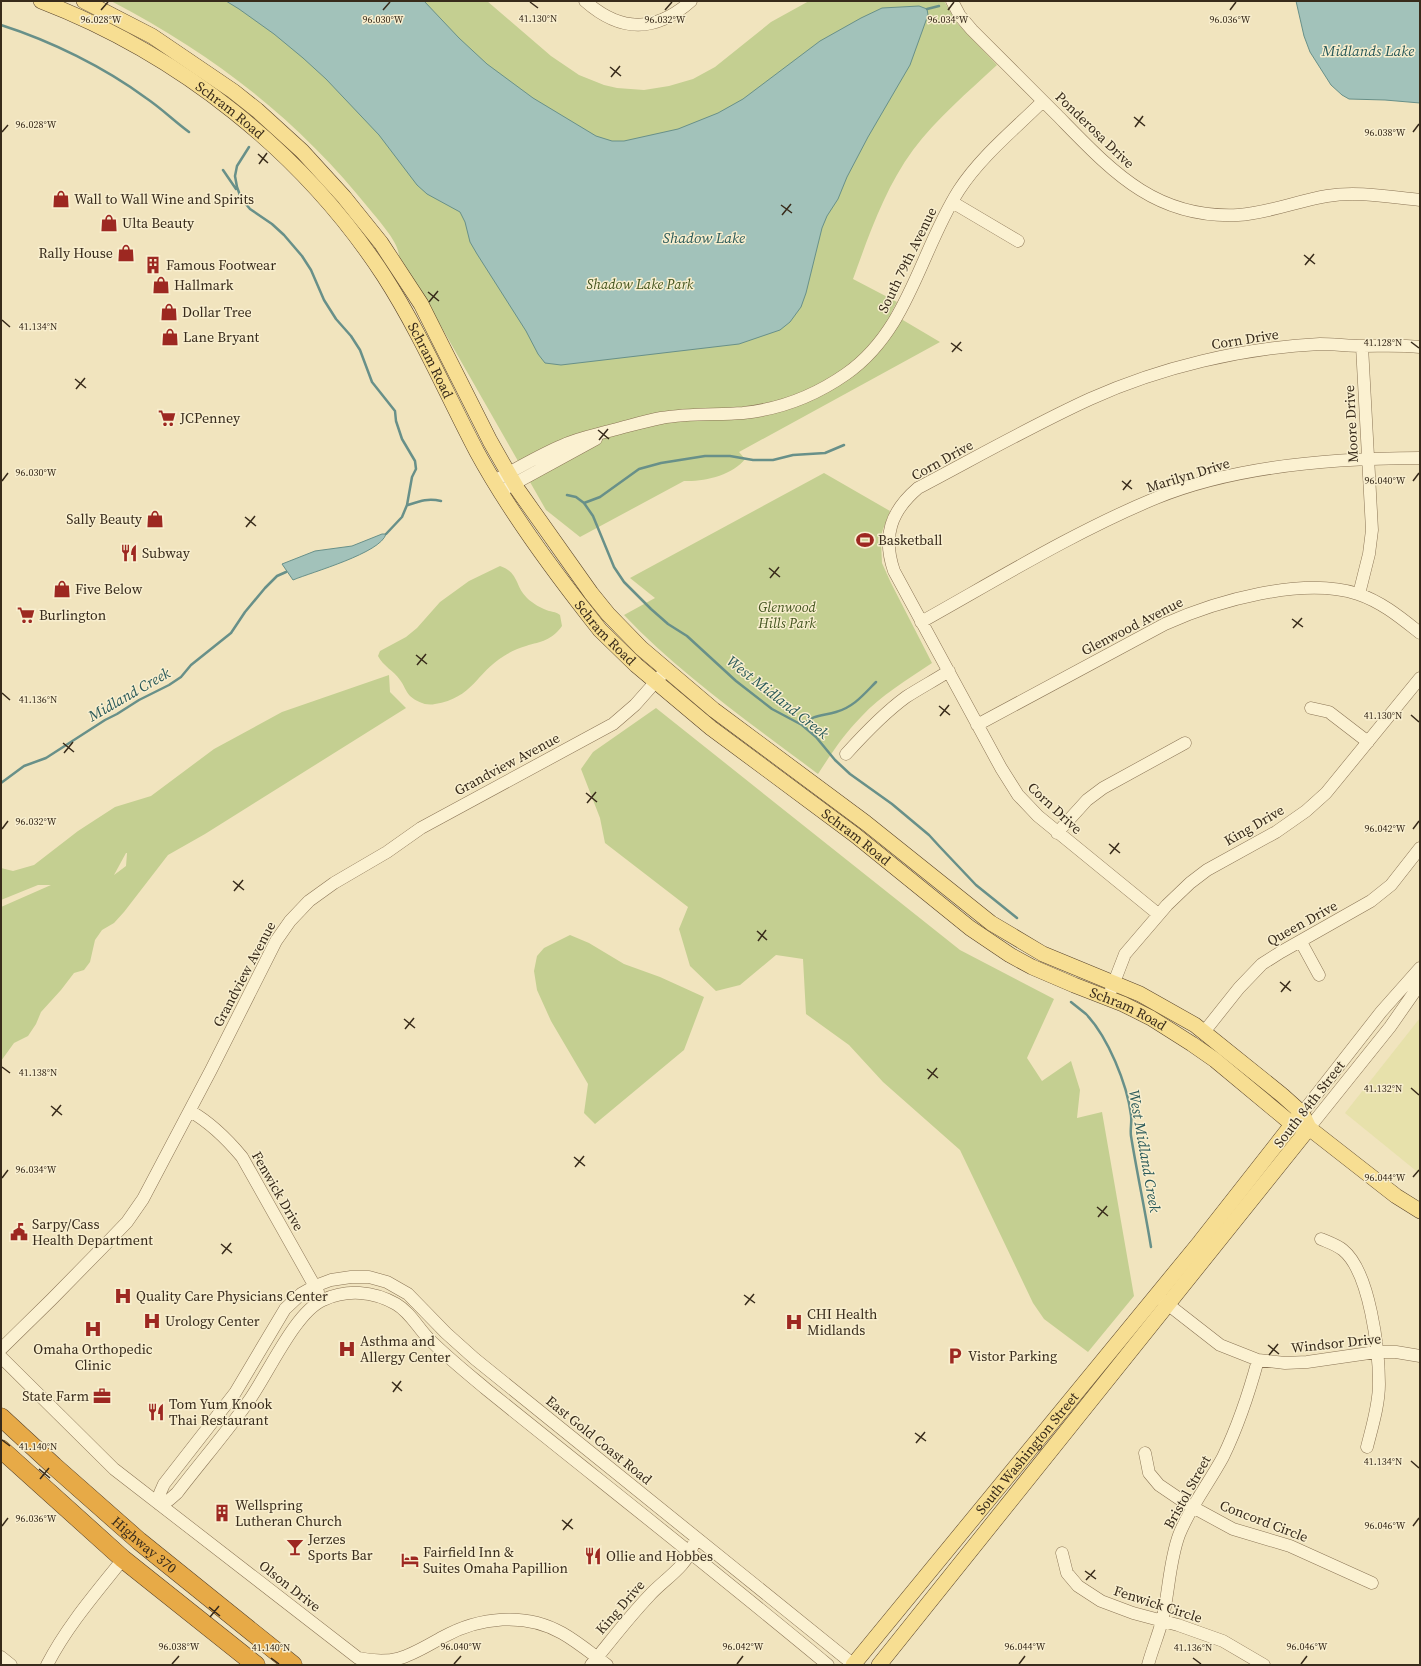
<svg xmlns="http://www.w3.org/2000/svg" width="1421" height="1666" viewBox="0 0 1421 1666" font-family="'Source Serif 4',serif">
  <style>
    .farmland { fill: #e7e1ab }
    .green { fill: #c4cf91; fill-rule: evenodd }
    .water { fill: #a2c2ba; stroke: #689089 }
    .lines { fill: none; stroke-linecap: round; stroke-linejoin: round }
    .stream { stroke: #689089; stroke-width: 2.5 }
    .minor-casing { stroke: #8a7455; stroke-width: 13 }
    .major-casing { stroke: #57422a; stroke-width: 16 }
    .highway-casing { stroke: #57422a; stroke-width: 19 }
    .minor { stroke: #fbf1d1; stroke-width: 12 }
    .major { stroke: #f7de92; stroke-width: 15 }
    .highway { stroke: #e7aa47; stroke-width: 18 }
    .ticks { fill: none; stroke: #382b1b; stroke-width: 1.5 }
    .labels { text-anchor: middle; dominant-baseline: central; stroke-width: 3; stroke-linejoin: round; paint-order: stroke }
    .street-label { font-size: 14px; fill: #382b1b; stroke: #f8eece }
    .poi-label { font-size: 14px; fill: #382b1b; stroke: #f8eece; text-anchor: start }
    .park-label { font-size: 14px; font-style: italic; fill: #455620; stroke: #f8eece }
    .water-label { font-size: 15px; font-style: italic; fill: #295959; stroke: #f8eece }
    .ticks-label { font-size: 10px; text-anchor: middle; fill: #382b1b; stroke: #f8eece; stroke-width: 3; stroke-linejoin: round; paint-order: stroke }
  </style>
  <rect width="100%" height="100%" fill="#f1e4be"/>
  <path class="farmland" d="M1420,1018V1174L1345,1113Z"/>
  <path class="green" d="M111,1H487L551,56L579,75L604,85L617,88L644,90L669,86L693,79L715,67L771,22L809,1H944L957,23L997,65C968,92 937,118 913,150C885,188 869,235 853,279L897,302L891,313L940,342L739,452L745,459C733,475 704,482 684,481L580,537L546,510L434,314L399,256C399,243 380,222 371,211C298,119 214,55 111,1Z
    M824,473L890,511L882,532L881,542L882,563L891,583L932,663C907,680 881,695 861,717C844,734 831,754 818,774C752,724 682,676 624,615L655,598L630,578Z
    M500,566C519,572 515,587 527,598C532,603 542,609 549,611C554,612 556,612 560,615L562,626C551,641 542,641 526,646C518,648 510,652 504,656C476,673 473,698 435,704C426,706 417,702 410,696C406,692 404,685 400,680C394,671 383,666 378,656L380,651L406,637L417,628L440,602L469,581Z
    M389,675L390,692L406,708L205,834L168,855L124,912L114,923L102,930L95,940L90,962L84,970L74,973L61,990L41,1012L36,1024L28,1036L14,1043L1,1061V907L51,885H38L1,900V868L13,871L34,865L78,831L115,807L151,796L214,749L282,712ZM127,853L126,866L114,875L126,853Z
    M656,708L960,950L1054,999L1027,1058L1042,1081L1071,1061L1080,1090L1077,1118L1102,1112L1134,1296L1088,1352L1044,1319L1033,1303L960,1150L883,1082L849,1045L806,1014L803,959L776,955L740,985L716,991L690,966L679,929L688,907L605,843L600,818L581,769L593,752Z
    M570,935L589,943L624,964L660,977L704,997L684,1050L595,1124L584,1113L588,1084L551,1021L537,990L534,971L537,956L544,948Z"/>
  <path class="water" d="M226,1H424L459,38L487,64L533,98L596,136L612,141H624L678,129L718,113L743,99L820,41L861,18L882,8L919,6L927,9L928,15L910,65L868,137L847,177L838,199L827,216L822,228L806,293L801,307L790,322L780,330L739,344L561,365L545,363L538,354L526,331L477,254L470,242L465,222L460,212L427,194L417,185L379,135L326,79L303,58L274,34L239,9Z
    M1296,1H1420V103L1385,100L1349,99L1342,95L1331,85L1310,52L1304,36Z
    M382,534H386C381,553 312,572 293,580L282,564L315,551L352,546Z"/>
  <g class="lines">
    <path class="stream" d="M927,9L939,6
      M1,25C51,41 104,67 146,98C161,108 174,121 189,132
      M249,147L237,166L235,176L237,187L241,198L250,209L272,224L284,235L302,256L311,270L324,300L336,319L351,336L360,350L372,382L395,411L396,421L402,439L415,461L416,469L412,477L407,505L402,517L386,534
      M223,170L236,189
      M567,495L576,497L584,503L593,516L614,567L624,582L651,609L668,624L687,636L736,681L772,709L802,725L816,737L835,760L850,774L892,804L929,835L940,847L976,885L1017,918
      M584,503L600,497L639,469L661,463L705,456H730L753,460H773L793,455L825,453L844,445
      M408,505C420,501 428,498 441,501
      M802,725C814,714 822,716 836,712C854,707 864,694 876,682
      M1,783L24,766L46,758L105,720L117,714L139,700L169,685L181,677L191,665L231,633L245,612L265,588L277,576L286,572
      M1071,1002C1076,1006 1081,1010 1086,1014C1108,1037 1127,1084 1131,1115C1132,1122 1130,1129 1131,1136C1137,1173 1145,1210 1151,1247"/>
    <g class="minor-casing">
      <path id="minor" d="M585,1C620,32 655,33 691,1
        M952,1L960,16L972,30C1000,58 1029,87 1057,115C1111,170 1154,219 1238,215C1269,213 1297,201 1327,196C1357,191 1389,197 1420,200
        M952,202L1018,241
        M494,481C516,469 538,456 561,446C577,438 595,435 613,430C629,426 645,421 661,418C689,413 716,415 743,413C781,409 816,395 846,374C909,330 920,251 959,190C981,156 1015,129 1043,101
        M501,491L596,439
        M1359,594L1369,554L1372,530L1362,346
        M921,622C998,579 1074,532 1156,498C1234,466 1336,458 1420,458
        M1311,708L1329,712L1368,742
        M977,725L1165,624C1216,601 1303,576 1358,594C1382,602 1401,618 1420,633
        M846,754C865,733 884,713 906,697C920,688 935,680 949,671
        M1057,833L1087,800L1103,788L1185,743
        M1158,914L1038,816L1018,795L1001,768L894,571C882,536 891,511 918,488C975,458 1031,426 1090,399C1161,367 1242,348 1320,344C1334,344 1349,346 1363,346C1382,346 1401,345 1420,347
        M1301,942L1319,975
        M1108,998L1125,954L1167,905L1190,883L1207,870L1276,832L1306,811L1326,793L1420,678
        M1204,1032L1239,988L1262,964L1281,952L1371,901L1391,885L1420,848
        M190,1111C211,1123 227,1139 242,1157L318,1292
        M1302,1113L1381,1012L1420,968
        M1309,1128L1390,1027L1420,984
        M1321,1239C1328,1242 1337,1245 1343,1250C1370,1272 1379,1350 1379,1384C1379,1405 1372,1427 1367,1447
        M1161,1299L1220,1345L1258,1360L1285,1363L1307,1362L1376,1352H1396L1420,1356
        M1,1349L52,1299L103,1247L127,1222L143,1199L211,1070L276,941L290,921L309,901L334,883L387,852L421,828L613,724L635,705L666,670
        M1,1357L114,1469L358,1658C397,1666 410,1655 443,1637C479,1617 525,1612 562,1633C578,1642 592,1654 607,1665
        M1145,1453L1149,1473L1159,1485L1187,1504L1233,1529L1290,1546L1372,1583
        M159,1504L160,1493L164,1484L235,1393L285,1309L301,1294L315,1286L331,1280L351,1277H369L387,1282L408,1294L446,1333L475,1359L854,1665
        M159,1504L169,1500L177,1493C200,1463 226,1433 248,1402C267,1376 295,1312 323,1300C347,1289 373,1291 396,1304C410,1312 418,1328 429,1339C447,1357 467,1373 486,1389C600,1481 715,1571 828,1665
        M1062,1553L1067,1573L1078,1586L1101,1601L1133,1613L1178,1625L1223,1641L1264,1665
        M1,1657L11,1665
        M47,1665C67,1626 96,1593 123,1559
        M591,1665C610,1642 628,1618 649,1596C663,1580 687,1567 693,1545
        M1148,1665C1152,1650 1158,1636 1162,1621C1169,1593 1169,1562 1179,1535C1190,1507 1209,1483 1223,1457C1238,1426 1249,1393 1258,1360"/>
    </g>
    <g class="major-casing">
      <g id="major">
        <path id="s1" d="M41,1C179,54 303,152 384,276C420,332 446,393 477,452C508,509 549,565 589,616L600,630L636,665L711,728L855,835L970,928L1010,955L1032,967L1074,985L1123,1004L1151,1018L1192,1044L1215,1060L1292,1124L1309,1128"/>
        <path d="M84,1L152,36L233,91L257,110L302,151L344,197L381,243L421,304L490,441L518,490L591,593L608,614L641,648L714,710L866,823L991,923L1043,954L1140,994L1195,1025L1282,1095L1302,1113L1309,1128L1396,1196L1420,1211"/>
        <path id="s2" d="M853,1665L1200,1242L1298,1117"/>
        <path d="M879,1665L1309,1128"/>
      </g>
    </g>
    <g class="highway-casing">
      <g id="highway">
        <path id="s3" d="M1,1417L54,1466L139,1541L293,1665"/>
        <path d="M1,1449L123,1559L256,1665"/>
      </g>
    </g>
    <use href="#minor" class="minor"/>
    <use href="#major" class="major"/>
    <use href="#highway" class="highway"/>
  </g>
  <path class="ticks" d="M530,2L538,8M101,10L108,2M383,10L390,2M665,10L672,2M948,10L954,2M1230,10L1236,2M610,67L621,76M611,77L620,66M1134,117L1145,126M1135,127L1143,116M2,132L8,125M1413,132L1419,124M258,154L268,163M259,164L267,153M781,205L792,213M782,215L791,204M1304,255L1315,264M1305,265L1314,254M428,292L439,301M429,302L438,291M2,320L10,327M1411,342L1419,348M951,343L962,351M952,352L961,342M75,379L86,388M76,389L85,378M598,430L609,439M599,440L608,429M2,481L8,473M1122,481L1132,489M1413,481L1419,473M1123,490L1131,480M245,517L256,526M246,527L255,516M769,568L780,577M770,578L779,567M1292,619L1303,627M1293,628L1302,618M416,655L427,664M417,665L426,654M2,693L10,700M939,706L950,715M1411,715L1419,722M940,716L949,705M63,743L74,752M64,753L73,742M586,793L597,802M587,803L596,792M2,829L8,821M1413,829L1419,821M1109,844L1120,853M1110,854L1119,843M233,881L244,890M234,891L243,880M757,931L767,940M758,941L766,930M1280,982L1291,991M1281,992L1290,981M404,1019L415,1028M405,1029L414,1018M2,1067L10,1073M927,1069L938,1078M928,1079L937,1068M1411,1088L1419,1095M51,1106L62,1115M52,1116L61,1105M574,1157L585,1166M575,1167L584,1156M1413,1177L1419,1170M2,1178L8,1170M1097,1207L1108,1216M1098,1217L1107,1206M221,1244L232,1253M222,1254L231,1243M744,1295L755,1303M745,1305L754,1294M1268,1345L1279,1354M1269,1355L1278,1344M392,1382L402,1391M393,1392L401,1381M915,1433L926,1441M2,1440L10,1446M916,1443L925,1432M1411,1461L1419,1468M39,1469L50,1478M40,1479L49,1468M562,1520L573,1529M2,1526L8,1518M1413,1526L1419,1518M563,1530L572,1519M1085,1571L1096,1579M1086,1580L1095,1570M209,1607L220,1616M210,1617L219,1606M271,1658L279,1664M1193,1658L1201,1664M172,1664L179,1656M454,1664L461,1656M737,1664L743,1656M1019,1664L1025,1656M1301,1664L1307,1656"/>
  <defs>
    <g id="shop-bare" transform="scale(1.38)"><path d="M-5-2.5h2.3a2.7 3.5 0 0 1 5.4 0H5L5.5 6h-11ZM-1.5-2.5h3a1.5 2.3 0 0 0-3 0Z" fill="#9d2821" stroke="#f8eece" stroke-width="2.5" paint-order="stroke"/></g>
    <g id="building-bare" transform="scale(1.38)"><path d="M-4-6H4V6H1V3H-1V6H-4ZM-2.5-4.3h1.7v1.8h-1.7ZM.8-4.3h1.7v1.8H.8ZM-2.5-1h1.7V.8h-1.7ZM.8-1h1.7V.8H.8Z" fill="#9d2821" stroke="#f8eece" stroke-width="2.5" paint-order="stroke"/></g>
    <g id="supermarket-bare" transform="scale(1.38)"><path d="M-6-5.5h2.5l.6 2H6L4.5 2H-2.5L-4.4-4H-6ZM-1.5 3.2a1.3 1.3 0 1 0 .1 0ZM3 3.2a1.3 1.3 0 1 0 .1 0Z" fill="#9d2821" stroke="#f8eece" stroke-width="2.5" paint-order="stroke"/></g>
    <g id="stadium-bare" transform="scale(1.38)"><path d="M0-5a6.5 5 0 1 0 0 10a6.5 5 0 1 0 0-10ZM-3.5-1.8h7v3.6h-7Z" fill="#9d2821" stroke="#f8eece" stroke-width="2.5" paint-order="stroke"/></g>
    <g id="restaurant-bare" transform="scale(1.38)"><path d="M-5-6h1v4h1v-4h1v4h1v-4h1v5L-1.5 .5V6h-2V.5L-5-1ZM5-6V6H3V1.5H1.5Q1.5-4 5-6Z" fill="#9d2821" stroke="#f8eece" stroke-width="2.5" paint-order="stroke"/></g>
    <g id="civic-bare" transform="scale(1.38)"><path d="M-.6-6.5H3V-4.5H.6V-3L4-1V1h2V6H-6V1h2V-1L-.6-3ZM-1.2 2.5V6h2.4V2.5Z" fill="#9d2821" stroke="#f8eece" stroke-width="2.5" paint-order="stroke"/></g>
    <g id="hospital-bare" transform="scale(1.38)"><path d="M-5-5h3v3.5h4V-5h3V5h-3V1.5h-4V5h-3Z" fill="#9d2821" stroke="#f8eece" stroke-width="2.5" paint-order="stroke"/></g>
    <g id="parking-bare" transform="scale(1.38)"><path d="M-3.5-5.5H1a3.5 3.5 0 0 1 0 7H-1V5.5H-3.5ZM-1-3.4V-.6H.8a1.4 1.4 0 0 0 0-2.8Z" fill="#9d2821" stroke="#f8eece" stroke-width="2.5" paint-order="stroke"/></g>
    <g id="office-bare" transform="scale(1.38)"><path d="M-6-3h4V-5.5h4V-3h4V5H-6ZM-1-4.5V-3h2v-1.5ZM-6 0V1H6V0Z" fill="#9d2821" stroke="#f8eece" stroke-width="2.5" paint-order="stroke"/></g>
    <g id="bar-bare" transform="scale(1.38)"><path d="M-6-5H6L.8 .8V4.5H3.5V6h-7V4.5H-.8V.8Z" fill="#9d2821" stroke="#f8eece" stroke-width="2.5" paint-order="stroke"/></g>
    <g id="hotel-bare" transform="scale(1.38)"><path d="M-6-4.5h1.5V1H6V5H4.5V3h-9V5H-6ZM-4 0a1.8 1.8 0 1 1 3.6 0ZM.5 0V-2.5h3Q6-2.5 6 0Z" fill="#9d2821" stroke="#f8eece" stroke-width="2.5" paint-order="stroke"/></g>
  </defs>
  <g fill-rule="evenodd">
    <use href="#shop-bare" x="61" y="199"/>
    <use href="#shop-bare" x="109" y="223"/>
    <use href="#shop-bare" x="126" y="253"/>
    <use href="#building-bare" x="153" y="265"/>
    <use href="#shop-bare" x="161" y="285"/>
    <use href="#shop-bare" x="169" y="312"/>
    <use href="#shop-bare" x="170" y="337"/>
    <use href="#supermarket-bare" x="167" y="418"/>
    <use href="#shop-bare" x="155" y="519"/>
    <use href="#stadium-bare" x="865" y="540"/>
    <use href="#restaurant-bare" x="129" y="553"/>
    <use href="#shop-bare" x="62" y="589"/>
    <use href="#supermarket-bare" x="26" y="615"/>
    <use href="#civic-bare" x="19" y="1232"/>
    <use href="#hospital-bare" x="123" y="1296"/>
    <use href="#hospital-bare" x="152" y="1321"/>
    <use href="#hospital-bare" x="794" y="1322"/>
    <use href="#hospital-bare" x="93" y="1329"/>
    <use href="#hospital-bare" x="347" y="1349"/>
    <use href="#parking-bare" x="955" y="1356"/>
    <use href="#office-bare" x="102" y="1396"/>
    <use href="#restaurant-bare" x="156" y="1412"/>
    <use href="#building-bare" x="222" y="1513"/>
    <use href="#bar-bare" x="295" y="1547"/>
    <use href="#restaurant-bare" x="593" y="1556"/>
    <use href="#hotel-bare" x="410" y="1560"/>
  </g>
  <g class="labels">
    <g class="street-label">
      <text stroke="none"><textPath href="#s1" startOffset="219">Schram Road</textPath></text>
      <text transform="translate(1095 130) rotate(44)">Ponderosa Drive</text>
      <text transform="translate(907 260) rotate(-64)">South 79th Avenue</text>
      <text transform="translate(1245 339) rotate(-9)">Corn Drive</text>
      <text stroke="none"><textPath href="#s1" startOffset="543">Schram Road</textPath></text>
      <text transform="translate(1351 424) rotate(-93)">Moore Drive</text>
      <text transform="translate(942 460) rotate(-29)">Corn Drive</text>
      <text transform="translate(1188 475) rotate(-17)">Marilyn Drive</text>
      <text transform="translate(1132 626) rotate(-27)">Glenwood Avenue</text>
      <text stroke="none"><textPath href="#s1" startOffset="868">Schram Road</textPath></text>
      <text transform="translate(507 764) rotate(-28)">Grandview Avenue</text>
      <text transform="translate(1055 808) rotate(43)">Corn Drive</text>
      <text transform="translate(1254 825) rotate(-30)">King Drive</text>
      <text stroke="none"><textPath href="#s1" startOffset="1192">Schram Road</textPath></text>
      <text transform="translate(1302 923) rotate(-29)">Queen Drive</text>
      <text transform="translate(244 974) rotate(-62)">Grandview Avenue</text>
      <text stroke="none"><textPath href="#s1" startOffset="1516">Schram Road</textPath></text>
      <text transform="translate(1309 1104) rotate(-52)">South 84th Street</text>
      <text transform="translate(278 1191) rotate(60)">Fenwick Drive</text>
      <text transform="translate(1336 1343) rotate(-6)">Windsor Drive</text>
      <text transform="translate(599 1440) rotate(39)">East Gold Coast Road</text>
      <text stroke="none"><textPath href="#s2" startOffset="274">South Washington Street</textPath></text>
      <text transform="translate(1187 1492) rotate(-61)">Bristol Street</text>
      <text transform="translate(1264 1521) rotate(21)">Concord Circle</text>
      <text stroke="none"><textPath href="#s3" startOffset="192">Highway 370</textPath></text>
      <text transform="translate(290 1586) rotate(38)">Olson Drive</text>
      <text transform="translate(1158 1604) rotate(18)">Fenwick Circle</text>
      <text transform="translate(620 1607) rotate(-49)">King Drive</text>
    </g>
    <g class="poi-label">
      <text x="74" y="199">Wall to Wall Wine and Spirits</text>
      <text x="122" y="223">Ulta Beauty</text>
      <text x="113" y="253" text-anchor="end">Rally House</text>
      <text x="166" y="265">Famous Footwear</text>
      <text x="174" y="285">Hallmark</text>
      <text x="182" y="312">Dollar Tree</text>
      <text x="183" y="337">Lane Bryant</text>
      <text x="180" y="418">JCPenney</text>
      <text x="142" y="519" text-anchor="end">Sally Beauty</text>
      <text x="878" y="540">Basketball</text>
      <text x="142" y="553">Subway</text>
      <text x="75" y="589">Five Below</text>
      <text x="39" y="615">Burlington</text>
      <text x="32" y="1224">Sarpy/Cass<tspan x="32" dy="16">Health Department</tspan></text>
      <text x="136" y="1296">Quality Care Physicians Center</text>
      <text x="807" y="1314">CHI Health<tspan x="807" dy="16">Midlands</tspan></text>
      <text x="165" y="1321">Urology Center</text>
      <text x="360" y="1341">Asthma and<tspan x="360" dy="16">Allergy Center</tspan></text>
      <text x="93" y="1349" text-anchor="middle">Omaha Orthopedic<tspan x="93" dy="16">Clinic</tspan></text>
      <text x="968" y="1356">Vistor Parking</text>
      <text x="89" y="1396" text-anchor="end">State Farm</text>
      <text x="169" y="1404">Tom Yum Knook<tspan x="169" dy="16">Thai Restaurant</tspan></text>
      <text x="235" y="1505">Wellspring<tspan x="235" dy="16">Lutheran Church</tspan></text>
      <text x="308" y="1539">Jerzes<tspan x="308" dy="16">Sports Bar</tspan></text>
      <text x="423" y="1552">Fairfield Inn &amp;<tspan x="423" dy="16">Suites Omaha Papillion</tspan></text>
      <text x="606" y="1556">Ollie and Hobbes</text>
    </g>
    <g class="park-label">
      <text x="640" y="284">Shadow Lake Park</text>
      <text x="787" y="607">Glenwood<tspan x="787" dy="16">Hills Park</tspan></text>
    </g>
    <g class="water-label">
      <text x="1368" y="50">Midlands Lake</text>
      <text x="704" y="237">Shadow Lake</text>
      <text transform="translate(129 694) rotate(-30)">Midland Creek</text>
      <text transform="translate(778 697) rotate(38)">West Midland Creek</text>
      <text transform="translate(1145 1151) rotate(80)">West Midland Creek</text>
    </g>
  </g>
  <g class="ticks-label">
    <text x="538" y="22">41.130°N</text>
    <text x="101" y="23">96.028°W</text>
    <text x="383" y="23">96.030°W</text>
    <text x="665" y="23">96.032°W</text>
    <text x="948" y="23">96.034°W</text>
    <text x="1230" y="23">96.036°W</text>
    <text x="36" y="128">96.028°W</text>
    <text x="1385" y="136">96.038°W</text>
    <text x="38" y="330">41.134°N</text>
    <text x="1383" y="346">41.128°N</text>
    <text x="36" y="476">96.030°W</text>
    <text x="1385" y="484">96.040°W</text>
    <text x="38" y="703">41.136°N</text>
    <text x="1383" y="719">41.130°N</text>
    <text x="36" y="825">96.032°W</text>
    <text x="1385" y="832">96.042°W</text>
    <text x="38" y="1076">41.138°N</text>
    <text x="1383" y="1092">41.132°N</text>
    <text x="36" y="1173">96.034°W</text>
    <text x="1385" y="1181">96.044°W</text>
    <text x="38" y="1450">41.140°N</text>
    <text x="1383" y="1465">41.134°N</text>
    <text x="36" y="1522">96.036°W</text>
    <text x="1385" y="1529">96.046°W</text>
    <text x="179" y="1650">96.038°W</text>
    <text x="461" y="1650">96.040°W</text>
    <text x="743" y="1650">96.042°W</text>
    <text x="1025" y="1650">96.044°W</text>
    <text x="1307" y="1650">96.046°W</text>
    <text x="271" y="1651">41.140°N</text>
    <text x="1193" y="1651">41.136°N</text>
  </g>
  <rect width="1421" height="1666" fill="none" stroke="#382b1b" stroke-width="4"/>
</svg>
